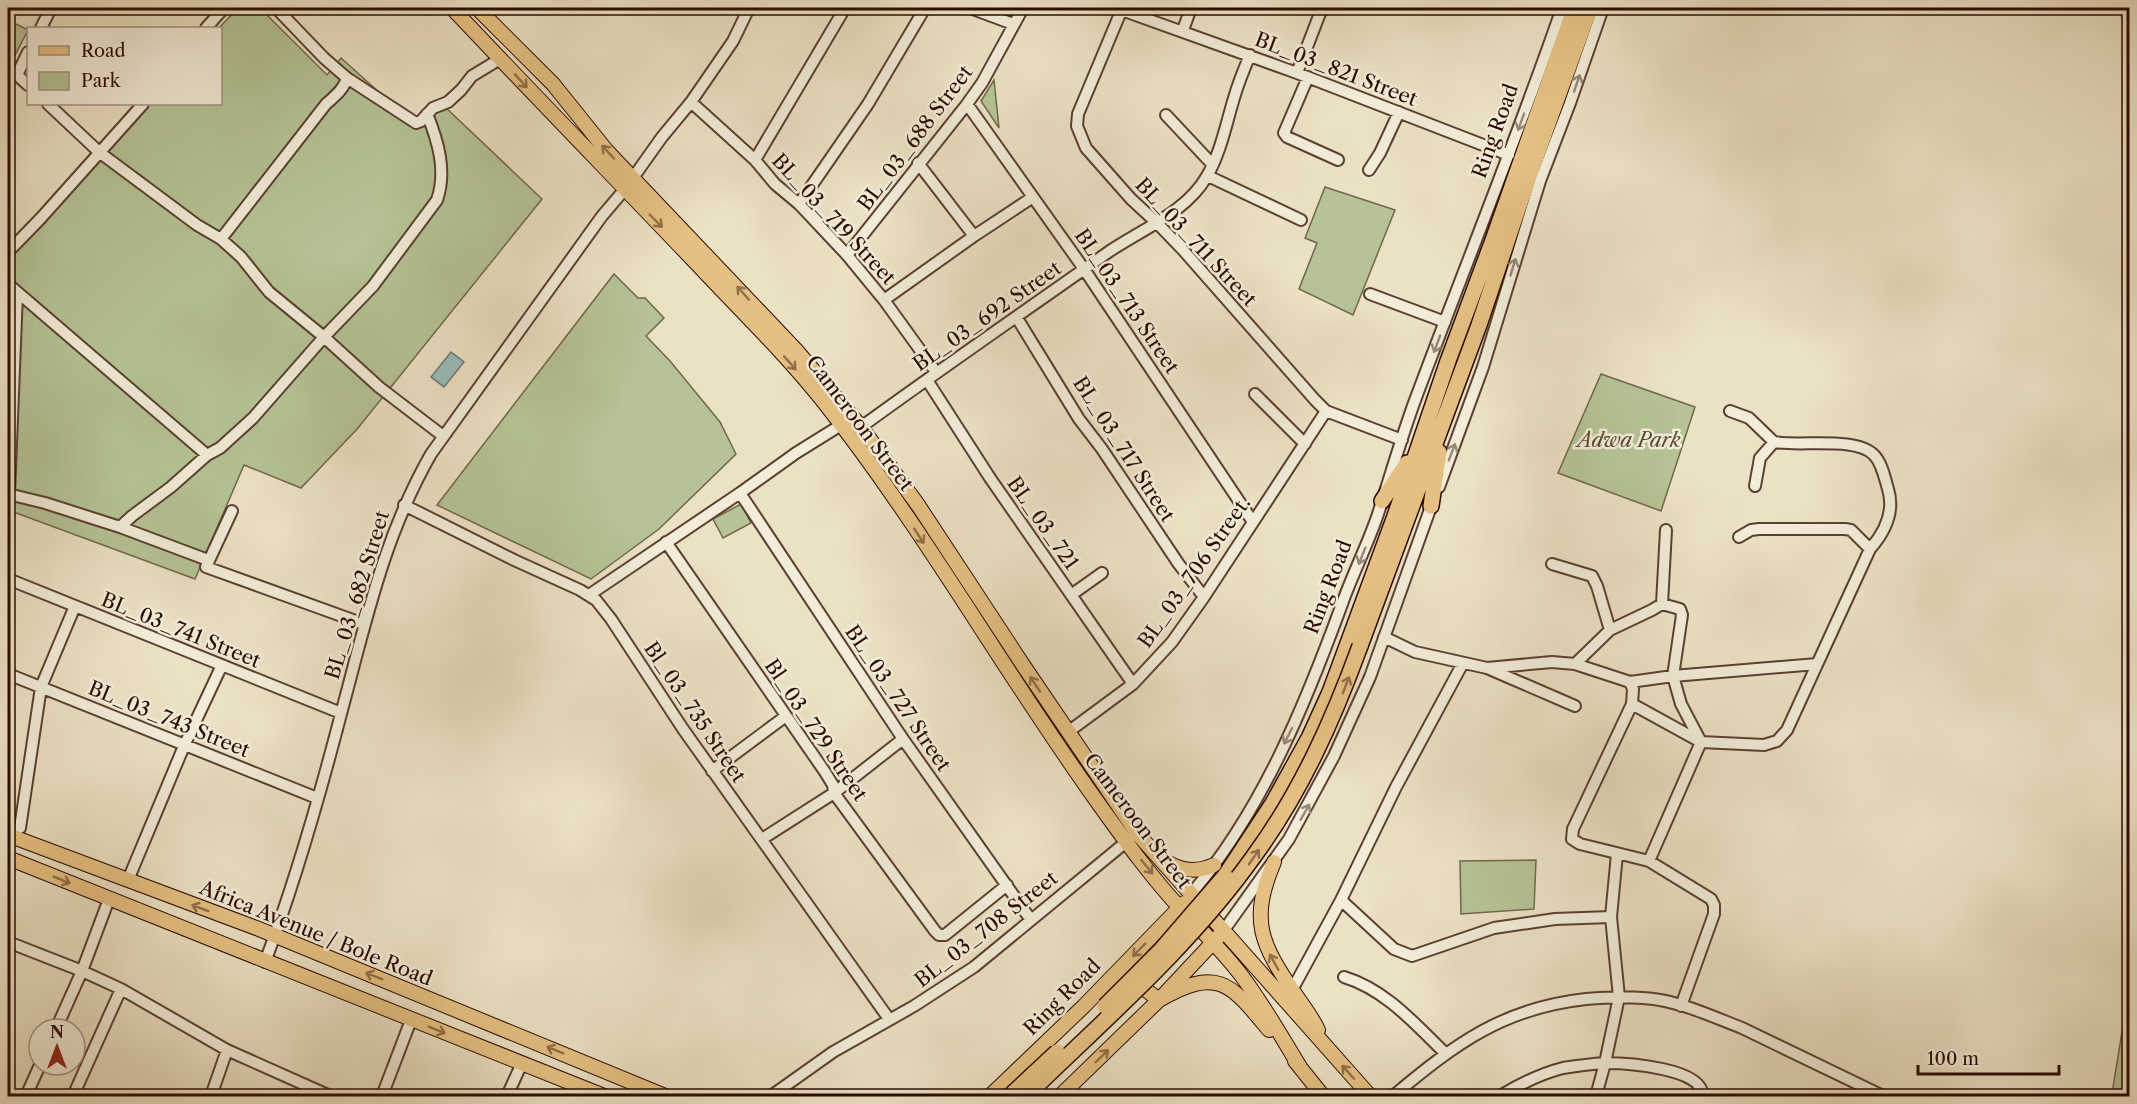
<svg xmlns="http://www.w3.org/2000/svg" width="2137" height="1104" viewBox="0 0 2137 1104" font-family="'Libre Caslon Text',serif">
  <style>
    .green { fill: #b5c396; stroke: #70674b; stroke-width: 1.5 }
    .water { fill: #99bcba; stroke: #6d7570; stroke-width: 1.5 }
    .lines { fill: none; stroke-linecap: round; stroke-linejoin: round }
    .river { stroke: #99bcba; stroke-width: 16 }
    .minor-casing { stroke: #5b4031; stroke-width: 14 }
    .major-casing { stroke: #2b0b00; stroke-width: 16 }
    .highway-casing { stroke: #2b0b00; stroke-width: 18 }
    .minor { stroke: #f2ecd9; stroke-width: 10 }
    .major { stroke: #e6c082; stroke-width: 14 }
    .highway { stroke: #e6c082; stroke-width: 15 }
    .highway-bridge-casing { stroke: #2b0b00; stroke-width: 18; stroke-linecap: butt }
    .highway-bridge { stroke: #e6c082; stroke-width: 15 }
    .oneway { stroke: #926f48 }
    .oneway2 { stroke: #988777 }
    .labels { text-anchor: middle; dominant-baseline: central; stroke-width: 5; stroke-linejoin: round; paint-order: stroke }
    .street-label { font-size: 20px; fill: #2b0b00; stroke: #f2ecd9 }
    .park-label { font-size: 20px; font-style: italic; fill: #5b4b34; stroke: #f2ecd9 }
  </style>
  <rect width="100%" height="100%" fill="#ebe1c4"/>
  <filter id="stains"><feTurbulence type="fractalNoise" baseFrequency=".00333" numOctaves="4"/><feColorMatrix values="0 0 0 0 .2 0 0 0 0 .09 0 0 0 0 .02 0 0 0 .5 -.17"/></filter>
  <radialGradient id="worn" r=".72"><stop offset=".6" stop-color="#630" stop-opacity="0"/><stop offset="1" stop-color="#630" stop-opacity=".3"/></radialGradient>
  <path class="green" d="M238,8H260L327,75L341,58L419,128L443,105L542,199L358,428L301,488L244,465L195,579L8,510V257L149,104H220V28H219Z
    M8,20L28,30L11,63L8,61Z
    M994,80L999,128L981,101Z
    M1325,187L1395,210L1353,315L1299,289L1317,243L1305,238Z
    M614,274L638,298H645L664,318L646,336L670,361L720,422L736,454L659,529L591,579L437,505Z
    M1601,374L1695,407L1661,511L1558,473Z
    M741,504L751,523L723,538L713,519Z
    M1536,860L1534,909L1461,914L1460,861Z
    M2129,988V1096H2113L2112,1094Z"/>
  <path class="water" d="M451,352L464,362L444,387L431,377Z"/>
  <g class="lines">
    <path class="river" d="M2125,8L2130,19"/>
    <g class="minor-casing">
      <path id="minor" d="M970,8L1013,24
        M1116,8L1297,73L1509,155
        M1122,9L1078,114L1077,126L1086,148L1131,199L1157,223L1183,250L1315,400L1326,411L1402,440
        M41,28L51,8
        M206,28L224,8
        M1183,30L1191,8
        M8,70L17,75L28,85
        M1297,73L1322,8
        M17,75L28,52
        M1308,77L1284,133L1287,137L1338,160
        M347,78L416,123L421,121L433,108L448,102L461,90L472,76L500,59
        M691,102L755,160L775,184L799,204L847,255L884,300L936,372
        M48,104L99,152L197,225L221,239L241,257L269,292L324,337L379,387L443,436
        M967,104L1084,269L1253,522
        M1166,115L1212,164
        M755,160L845,8
        M918,163L974,236
        M1369,170L1380,153L1399,112
        M1208,176L1301,220
        M799,204L868,104L925,8
        M221,239L326,104C335,96 344,89 347,78L324,58L276,8
        M8,252L41,218L143,104
        M847,255L967,104L982,83L1023,8
        M8,284L207,455
        M1370,294L1445,322
        M884,300L974,236L1033,197
        M1017,318L1079,419L1102,449L1178,563L1204,597
        M927,380L990,478L1133,684
        M1255,394L1305,444
        M1730,411L1749,418L1774,442C1800,447 1856,436 1874,455C1882,463 1885,479 1888,489C1895,512 1885,532 1870,549L1851,530L1845,529H1759L1751,530L1739,537
        M861,427C942,368 1025,311 1107,253C1140,230 1186,213 1207,176C1221,152 1226,124 1234,98C1238,84 1244,69 1250,55
        M1755,486L1760,458L1774,442
        M1439,487L1483,367L1540,181L1570,103L1603,8
        M740,493L903,739L1031,920
        M8,494L45,503L120,527L132,516L171,487L207,455L220,448L253,418L324,337L373,286L437,200C447,171 438,141 427,114
        M9,494L17,293
        M404,505L514,560L580,590L596,600L611,619L683,729L889,1019
        M232,511L206,567L364,624
        M120,527L208,560
        M666,542L825,772L833,785L834,793L935,931L939,935H945L1007,885
        M1552,564L1592,576L1597,586L1610,630
        M8,579L341,713
        M589,595L740,493L796,453L841,425
        M1071,595L1102,573
        M1662,604L1680,609L1682,615L1673,676L1817,664
        M1384,637L1415,652L1487,668L1552,662L1575,664L1630,682L1633,689L1632,704L1573,829L1572,839L1580,844L1649,861L1711,899L1714,905V914L1681,1006
        M1575,664L1610,630L1652,610L1662,604L1666,530
        M1487,668L1575,706
        M8,674L317,798
        M1630,682L1673,676L1681,704L1701,742L1649,861
        M1632,704L1701,742L1764,745L1777,741L1787,730L1870,549
        M1068,732L1133,684L1172,642L1204,597L1326,411
        M712,771L786,716
        M20,828L41,687L75,606
        M762,839L834,793L903,739
        M128,880L184,746L222,665
        M1191,894C1262,811 1305,705 1342,604C1353,573 1368,544 1378,514C1390,477 1401,439 1414,403C1463,271 1516,141 1562,8
        M1341,900L1394,949L1412,956L1494,928L1555,919L1611,917
        M1224,930L1289,839L1334,756L1370,677L1433,501
        M8,942L82,971L121,989L227,1050L330,1096
        M265,962C296,880 320,795 342,710C366,621 384,536 431,454L602,216L625,189L662,137L691,102L733,41L749,8
        M1344,977C1386,990 1414,1023 1446,1054
        M1292,990L1341,900L1396,787L1463,663
        M56,1029L82,971L109,899
        M26,1096L40,1065
        M73,1096L121,989
        M211,1096L227,1050
        M382,1096L411,1020
        M507,1096L522,1063
        M771,1096L833,1052L914,1006L974,967L1131,838
        M1393,1096C1455,1044 1503,1008 1586,999C1610,997 1636,996 1660,1000C1688,1005 1716,1018 1742,1028L1883,1096
        M1500,1096C1520,1084 1539,1074 1563,1068C1576,1066 1591,1064 1605,1063C1625,1063 1705,1068 1702,1096
        M1596,1096L1605,1063L1619,997L1611,917L1617,854"/>
    </g>
    <g class="major-casing">
      <path id="major" d="M452,8C533,94 616,179 698,265C740,310 784,352 823,401C925,530 1005,674 1101,807C1126,842 1152,878 1181,909C1202,931 1223,951 1241,975C1263,1004 1281,1036 1300,1067
        M477,8L553,84L606,150L796,350L861,427L918,505L1023,665L1137,833L1370,1096
        M8,835L259,929L665,1096
        M8,858L604,1096
        M1165,861C1181,871 1196,873 1214,865
        M1274,862C1249,921 1261,944 1295,994C1303,1006 1312,1017 1318,1030
        M1133,980L1159,1000C1218,966 1230,983 1269,1030
        M1295,1061L1323,1096
        M990,1096L1084,1006L1184,903
        M1060,1096L1159,1000L1219,936"/>
    </g>
    <g class="highway-casing">
      <path id="highway" d="M1382,501L1407,463
        M1431,506L1439,452
        M1360,646L1479,325L1528,179L1590,8
        M1225,876L1273,803L1309,738L1330,692L1395,516L1448,361L1493,240L1575,8"/>
    </g>
    <use href="#minor" class="minor"/>
    <use href="#major" class="major"/>
    <use href="#highway" class="highway"/>
    <g class="highway-bridge-casing">
      <path id="highway-bridge" d="M1105,1006L1162,949L1225,876
        M1010,1096L1057,1052
        M1026,1096C1105,1019 1190,946 1254,856C1301,792 1333,720 1360,646"/>
    </g>
    <use href="#highway-bridge" class="highway-bridge"/>
  </g>
  <defs><path id="oneway-shaft" d="M-6 0H5M1.5-3L5.5 0L1.5 3" fill="none" stroke-width="1.6" stroke-linecap="round" stroke-linejoin="round" transform="scale(1.5)"/></defs>
  <g class="oneway">
    <use href="#oneway-shaft" transform="translate(521 81) rotate(47)"/>
    <use href="#oneway-shaft" transform="translate(608 152) rotate(-133)"/>
    <use href="#oneway-shaft" transform="translate(656 221) rotate(46)"/>
    <use href="#oneway-shaft" transform="translate(743 293) rotate(-132)"/>
    <use href="#oneway-shaft" transform="translate(790 363) rotate(49)"/>
    <use href="#oneway-shaft" transform="translate(919 536) rotate(57)"/>
    <use href="#oneway-shaft" transform="translate(1035 684) rotate(-124)"/>
    <use href="#oneway-shaft" transform="translate(1346 685) rotate(-69)"/>
    <use href="#oneway-shaft" transform="translate(1254 857) rotate(-55)"/>
    <use href="#oneway-shaft" transform="translate(1147 867) rotate(51)"/>
    <use href="#oneway-shaft" transform="translate(62 880) rotate(22)"/>
    <use href="#oneway-shaft" transform="translate(200 908) rotate(-160)"/>
    <use href="#oneway-shaft" transform="translate(1139 950) rotate(134)"/>
    <use href="#oneway-shaft" transform="translate(1274 962) rotate(-119)"/>
    <use href="#oneway-shaft" transform="translate(374 976) rotate(-158)"/>
    <use href="#oneway-shaft" transform="translate(437 1030) rotate(22)"/>
    <use href="#oneway-shaft" transform="translate(555 1050) rotate(-158)"/>
    <use href="#oneway-shaft" transform="translate(1102 1056) rotate(-44)"/>
    <use href="#oneway-shaft" transform="translate(1348 1072) rotate(-132)"/>
  </g>
  <g class="oneway2">
    <use href="#oneway-shaft" transform="translate(1577 83) rotate(-71)"/>
    <use href="#oneway-shaft" transform="translate(1521 122) rotate(110)"/>
    <use href="#oneway-shaft" transform="translate(1513 267) rotate(-73)"/>
    <use href="#oneway-shaft" transform="translate(1437 344) rotate(110)"/>
    <use href="#oneway-shaft" transform="translate(1452 452) rotate(-69)"/>
    <use href="#oneway-shaft" transform="translate(1362 556) rotate(112)"/>
    <use href="#oneway-shaft" transform="translate(1288 736) rotate(117)"/>
    <use href="#oneway-shaft" transform="translate(1305 812) rotate(-60)"/>
  </g>
  <g class="labels">
    <g class="street-label">
      <text transform="translate(1336 69) rotate(21)">BL_03_821 Street</text>
      <text transform="translate(1495 131) rotate(-70)">Ring Road</text>
      <text transform="translate(915 138) rotate(-53)">BL_03_688 Street</text>
      <text transform="translate(834 219) rotate(47)">BL_03_719 Street</text>
      <text transform="translate(1196 242) rotate(47)">BL_03_711 Street</text>
      <text transform="translate(1127 301) rotate(56)">BL_03_713 Street</text>
      <text transform="translate(987 316) rotate(-35)">BL_03_692 Street</text>
      <text transform="translate(860 423) rotate(53)">Cameroon Street</text>
      <text transform="translate(1124 449) rotate(57)">BL_03_717 Street</text>
      <text transform="translate(1043 523) rotate(55)">BL_03_721</text>
      <text transform="translate(1194 572) rotate(-55)">BL_03_706 Street.</text>
      <text transform="translate(1328 587) rotate(-69)">Ring Road</text>
      <text transform="translate(357 595) rotate(-73)">BL_03_682 Street</text>
      <text transform="translate(181 630) rotate(22)">BL_03_741 Street</text>
      <text transform="translate(898 698) rotate(56)">BL_03_727 Street</text>
      <text transform="translate(695 712) rotate(56)">Bl_03_735 Street</text>
      <text transform="translate(169 719) rotate(22)">BL_03_743 Street</text>
      <text transform="translate(816 730) rotate(56)">Bl_03_729 Street</text>
      <text transform="translate(1138 821) rotate(53)">Cameroon Street</text>
      <text transform="translate(986 929) rotate(-38)">BL_03_708 Street</text>
      <text transform="translate(316 933) rotate(22)">Africa Avenue / Bole Road</text>
      <text transform="translate(1062 997) rotate(-45)">Ring Road</text>
    </g>
    <g class="park-label">
      <text x="1629" y="440">Adwa Park</text>
    </g>
  </g>
  <rect width="2137" height="1104" fill="none" stroke="#ebe1c4" stroke-width="30"/>
  <rect x="9" y="9" width="2119" height="1086" fill="none" stroke="#2b0b00" stroke-width="3"/>
  <rect x="15" y="15" width="2107" height="1074" fill="none" stroke="#2b0b00" stroke-width="1.5"/>
  <rect x="27" y="27" width="195" height="78" fill="#f2ecd9" stroke="#a29282" stroke-width="1.5"/>
  <rect x="39" y="46" width="30" height="9" fill="#e6c082" stroke="#a29282" stroke-width="1.5"/>
  <text x="81" y="57" font-size="18" fill="#2b0b00">Road</text>
  <rect x="39" y="72" width="30" height="18" fill="#b5c396" stroke="#a29282" stroke-width="1.5"/>
  <text x="81" y="87" font-size="18" fill="#2b0b00">Park</text>
  <g transform="translate(57 1047)"><circle r="28" fill="#f2ecd9" stroke="#a29282" stroke-width="1.5"/>
  <path d="M0-4.5L10 22L0 15L-10 22Z" fill="#8f2418"/>
  <text y="-9" font-size="16" font-weight="bold" text-anchor="middle" fill="#2b0b00">N</text>
  </g>
  <path d="M1918 1065v9h141v-9" fill="none" stroke="#2b0b00" stroke-width="3"/>
  <text x="1927" y="1065" font-size="18" fill="#2b0b00" stroke="#f2ecd9" stroke-width="4.5" paint-order="stroke">100 m</text>
  <rect width="100%" height="100%" filter="url(#stains)"/>
  <rect width="100%" height="100%" fill="url(#worn)"/>
</svg>
